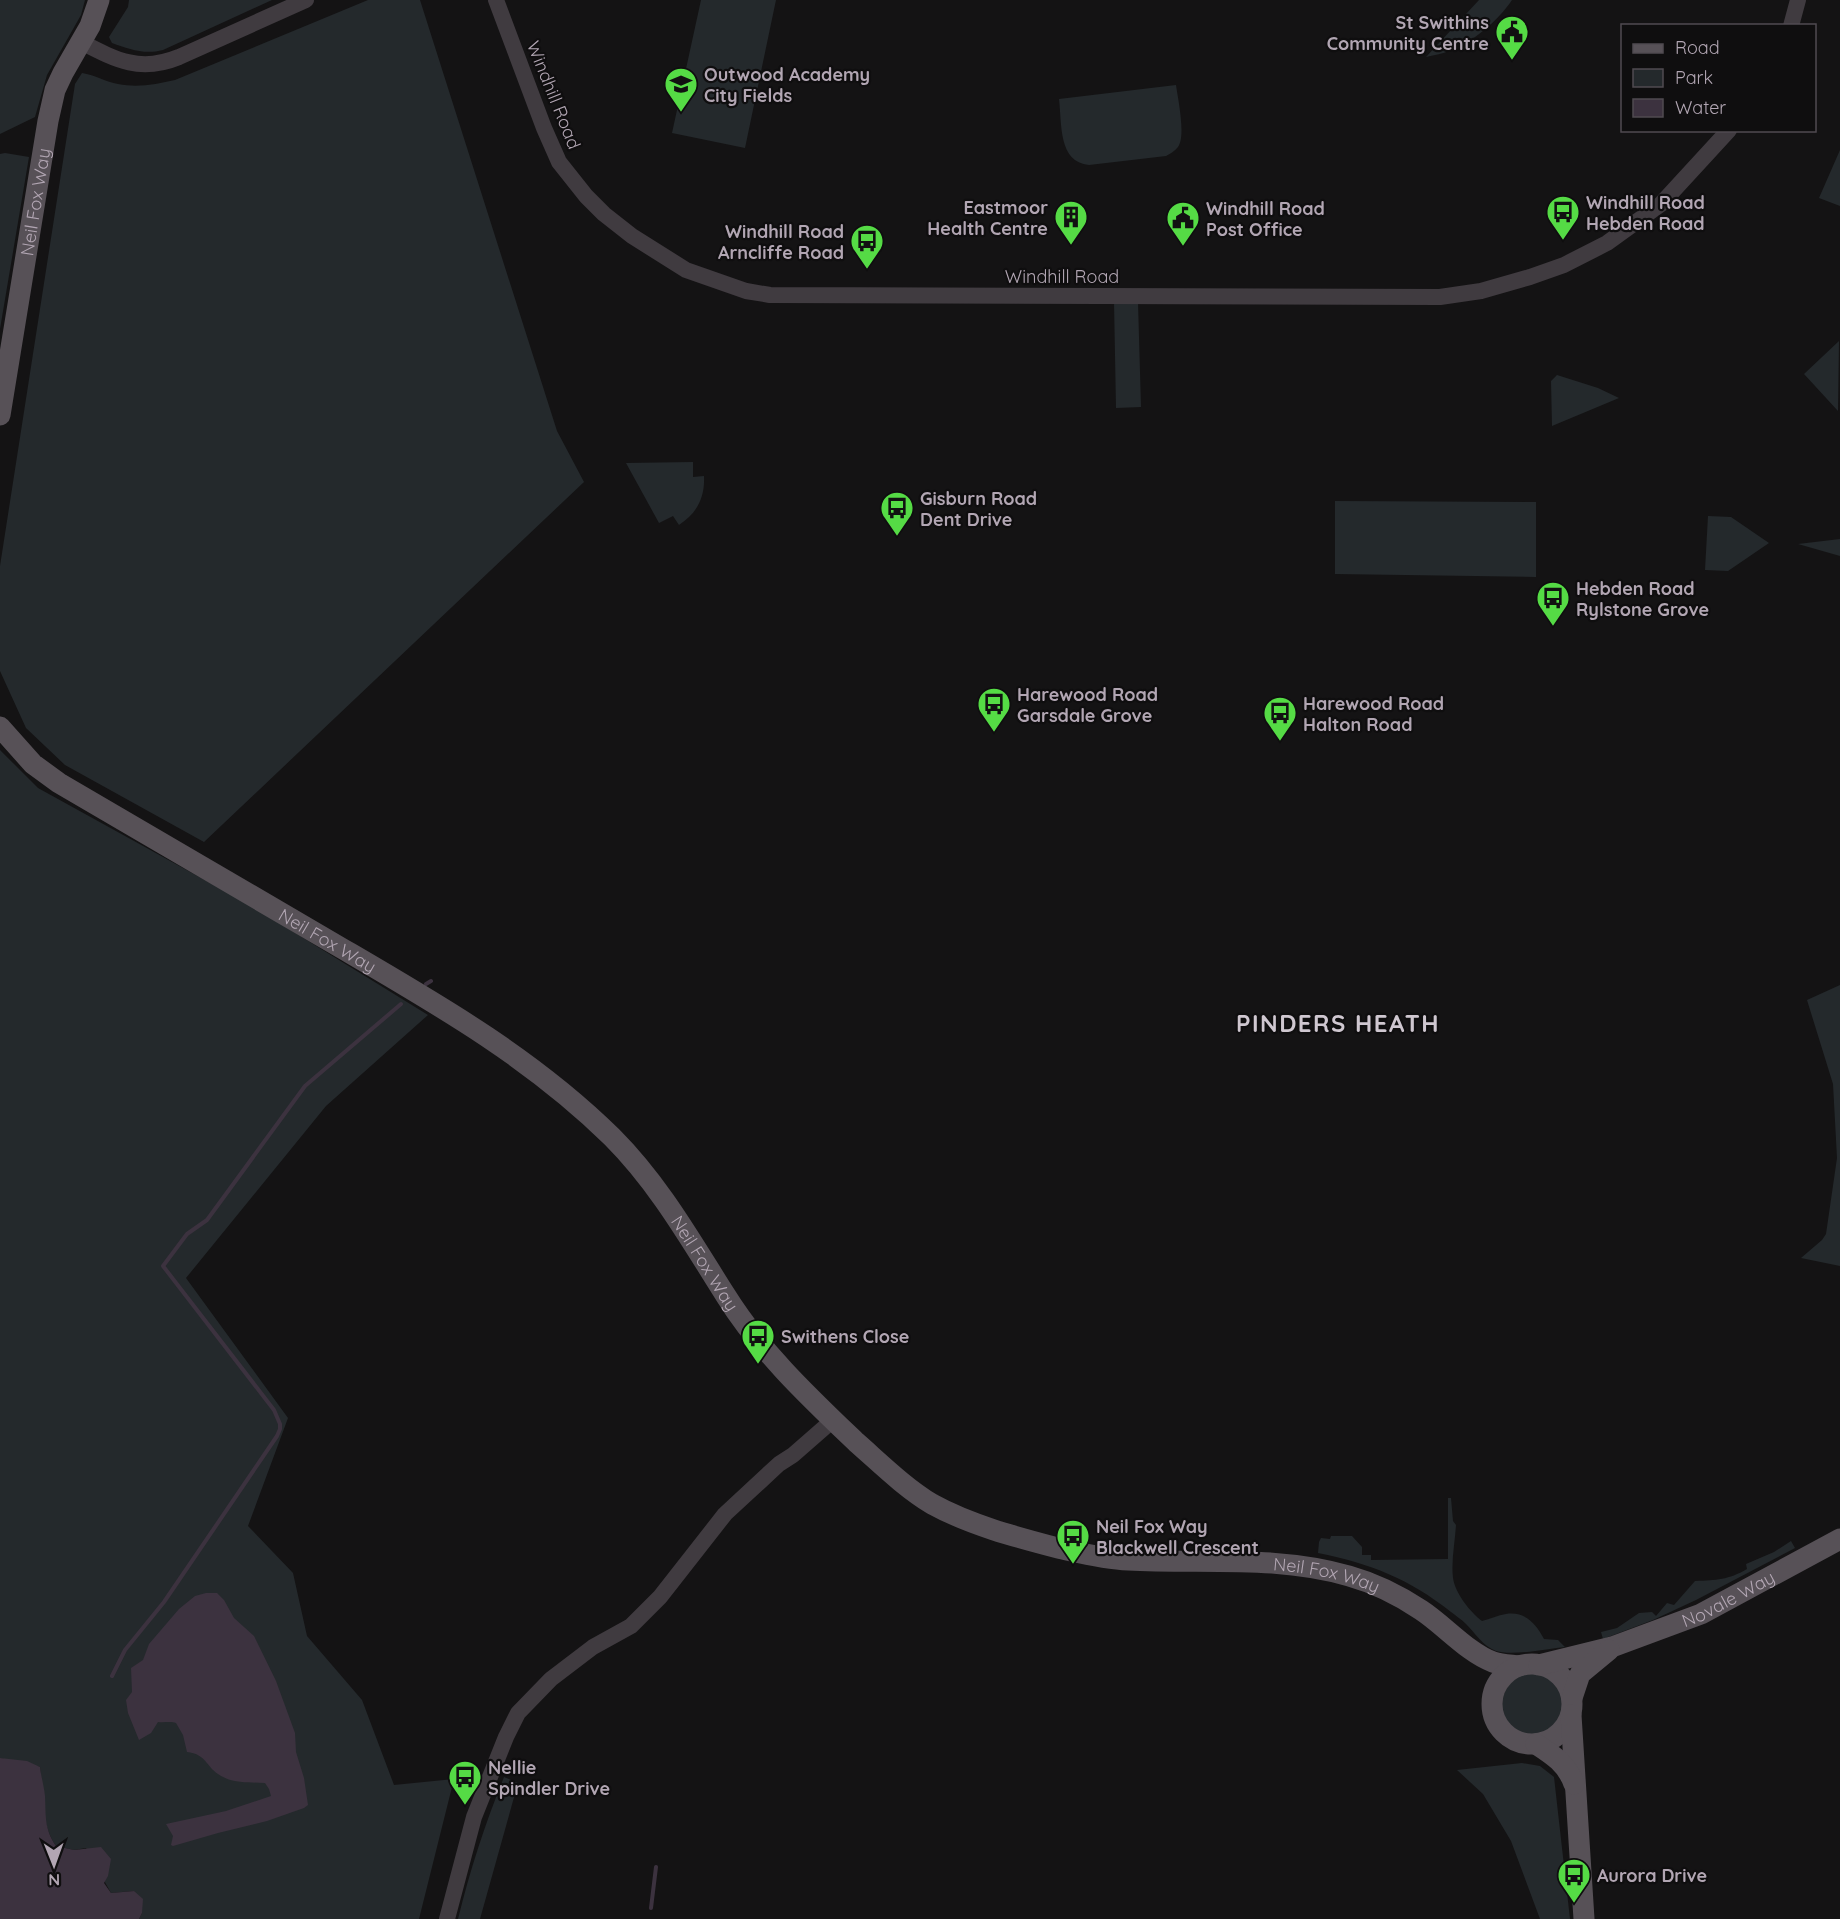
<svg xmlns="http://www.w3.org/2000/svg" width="1840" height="1919" viewBox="0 0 1840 1919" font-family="Quicksand,sans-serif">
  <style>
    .green { fill: #24292c }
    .water { fill: #3c323f }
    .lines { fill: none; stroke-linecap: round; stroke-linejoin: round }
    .stream { stroke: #3c323f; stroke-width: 4 }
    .minor { stroke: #403b40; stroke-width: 16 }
    .major { stroke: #575157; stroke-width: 21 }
    .labels { text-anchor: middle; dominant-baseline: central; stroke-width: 4.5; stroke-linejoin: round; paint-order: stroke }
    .poi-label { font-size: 18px; font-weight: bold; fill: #b2a6b3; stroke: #0f0e0f; text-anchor: start }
    .street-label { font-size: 18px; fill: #b2a6b3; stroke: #0f0e0f }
    .district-label { font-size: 24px; font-weight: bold; letter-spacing: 1.5px; fill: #cfc7d0; stroke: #0f0e0f }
  </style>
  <rect width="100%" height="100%" fill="#141314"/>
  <path class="green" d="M0,0H85L81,15L47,75L35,117L0,134Z
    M129,0H272L163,50C144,55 129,49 112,43L109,37L128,7Z
    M368,0H420L557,431L584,482L204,842L65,765L26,728L0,671V566L75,84L82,73C95,75 106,82 118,84C138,88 157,84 175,80Z
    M701,0H776L745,148L672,133Z
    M1479,0H1512C1498,21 1473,42 1449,51C1442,54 1433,55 1426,57Z
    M1176,85C1178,99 1186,136 1178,147C1175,151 1170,154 1166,156L1089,165C1058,162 1062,124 1059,99Z
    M1840,150V206L1819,198Z
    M5,153L29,157L0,329V154Z
    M1114,302H1138L1141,407L1116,408Z
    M1839,341L1838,411L1804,374Z
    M1557,375L1598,388L1619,398L1552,426L1551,381Z
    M693,462V477L704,476C705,498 697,513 679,525L673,516L659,523L626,463Z
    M1335,501L1536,502V577L1335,574Z
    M1708,516L1731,517L1769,543L1728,571L1705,570Z
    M1840,539V556L1798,544Z
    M0,750L38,788L250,905L428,1015L326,1106L186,1278L288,1418L248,1526L293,1573L307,1636L362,1700L394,1785L454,1779L419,1919H139L142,1913L134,1891L111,1893L86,1848L74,1850L56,1846C40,1823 44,1794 40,1767L0,1758Z
    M1840,985V1266L1801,1258L1822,1240L1826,1234L1837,1158L1833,1084L1807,1000Z
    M1448,1498H1451L1453,1521L1456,1525C1455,1542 1451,1561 1453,1578C1455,1593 1470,1612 1482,1621C1490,1619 1498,1615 1506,1614C1525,1611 1536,1624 1544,1639L1558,1640L1565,1647C1548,1649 1511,1656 1496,1651C1483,1646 1475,1633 1466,1624C1461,1619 1456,1616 1451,1612C1408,1578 1371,1564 1318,1553L1319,1542L1321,1538L1330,1539L1331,1536H1352L1362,1547V1555H1371V1560L1448,1559Z
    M1791,1541L1795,1548L1696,1600L1653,1620L1603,1639L1601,1632L1617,1628L1639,1613L1652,1612L1656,1616L1667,1603L1674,1605L1695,1581C1717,1580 1728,1580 1747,1569L1746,1564L1774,1552Z
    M1502 1705a32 32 0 1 1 64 0a32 32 0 1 1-64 0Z
    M1522,1763L1540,1766L1554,1777L1570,1919H1540L1511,1841L1483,1794L1457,1770Z
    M504,1777L518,1783L480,1919H458C470,1870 485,1824 504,1777Z"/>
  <path class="water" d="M206,1593H217L224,1600L234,1618L254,1636L276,1681L295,1733L296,1752L304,1778L308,1805L304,1808L267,1821L218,1833L173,1846L171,1845L173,1836L166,1824L226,1811L271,1796L269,1789L265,1783C249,1782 232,1784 218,1774C206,1766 206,1754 187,1752L183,1735L176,1723C171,1721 164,1723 158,1722L151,1733L139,1740L128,1713L126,1700L132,1692L131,1668L143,1660L149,1644L179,1609L195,1596Z
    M0,1758L27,1761L40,1767C41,1776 44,1786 45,1796C46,1816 44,1828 56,1846L74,1850L101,1847L111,1859L108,1876L104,1883L111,1893L134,1891L143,1899L142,1913L139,1919H0Z"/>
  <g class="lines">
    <path class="stream" d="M426,984L431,981
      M112,1676L125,1650L164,1602L277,1436L280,1429V1424L274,1410L163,1266L187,1234L207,1220L305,1086L401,1004
      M651,1908L656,1867"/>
    <path class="minor" d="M496,0L544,128L559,162L586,196L604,214L632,236L686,270L746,291L770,295L1440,297L1481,291L1530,277L1564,265L1607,243L1661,204L1729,130
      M1791,26L1798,0
      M81,42C116,60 140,73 179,57L306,0
      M447,1919L474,1817L506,1737L518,1713L551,1679L593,1647L631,1626L660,1597L725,1514L779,1464L793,1455L833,1420"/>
    <g class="major">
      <path id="s1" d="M0,415L48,121L55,90L63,73L90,26L99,0"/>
      <path id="s2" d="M0,727L33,764L59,783C154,838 248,894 343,949C439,1005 533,1059 612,1137C659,1184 691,1241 726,1296C761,1352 809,1397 856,1442C880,1463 904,1487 932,1504C970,1525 1016,1537 1058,1548C1081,1553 1104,1559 1128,1560C1202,1564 1276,1555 1349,1576C1374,1583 1400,1596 1421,1610C1444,1625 1468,1653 1493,1662C1501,1665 1511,1665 1519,1666"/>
      <circle cx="1532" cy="1704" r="40"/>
      <path id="s3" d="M1539,1665L1612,1647L1701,1614L1840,1539"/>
      <path d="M1572,1698L1580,1674L1609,1650"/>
      <path d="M1571,1715L1584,1919"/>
      <path d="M1536,1744C1553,1755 1567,1764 1574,1784"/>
    </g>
  </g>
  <defs>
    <g id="civic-pin" transform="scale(1.725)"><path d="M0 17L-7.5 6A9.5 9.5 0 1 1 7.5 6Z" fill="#55db45" stroke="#0f0e0f"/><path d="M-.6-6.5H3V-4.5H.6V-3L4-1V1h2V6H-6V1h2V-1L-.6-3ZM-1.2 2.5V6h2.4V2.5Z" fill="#111"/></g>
    <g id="school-pin" transform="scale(1.725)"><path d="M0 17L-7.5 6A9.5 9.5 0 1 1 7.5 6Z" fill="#55db45" stroke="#0f0e0f"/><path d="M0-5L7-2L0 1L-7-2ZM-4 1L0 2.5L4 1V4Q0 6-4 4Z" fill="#111"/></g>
    <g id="bus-pin" transform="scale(1.725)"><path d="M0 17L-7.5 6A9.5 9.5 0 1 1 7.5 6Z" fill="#55db45" stroke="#0f0e0f"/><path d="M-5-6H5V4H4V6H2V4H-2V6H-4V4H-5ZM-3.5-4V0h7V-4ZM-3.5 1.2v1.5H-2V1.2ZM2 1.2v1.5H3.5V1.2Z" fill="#111"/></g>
    <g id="building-pin" transform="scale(1.725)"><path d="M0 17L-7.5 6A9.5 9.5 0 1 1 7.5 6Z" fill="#55db45" stroke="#0f0e0f"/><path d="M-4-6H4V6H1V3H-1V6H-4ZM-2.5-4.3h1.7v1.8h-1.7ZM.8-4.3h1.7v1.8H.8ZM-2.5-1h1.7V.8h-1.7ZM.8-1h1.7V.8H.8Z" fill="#111"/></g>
  </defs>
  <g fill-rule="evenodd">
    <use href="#civic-pin" x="1512" y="32"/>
    <use href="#school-pin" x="681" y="84"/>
    <use href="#bus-pin" x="1563" y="212"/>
    <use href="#building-pin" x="1071" y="217"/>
    <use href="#civic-pin" x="1183" y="218"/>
    <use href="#bus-pin" x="867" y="241"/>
    <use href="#bus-pin" x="897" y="508"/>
    <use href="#bus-pin" x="1553" y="598"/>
    <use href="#bus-pin" x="994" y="704"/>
    <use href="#bus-pin" x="1280" y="713"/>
    <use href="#bus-pin" x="758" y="1336"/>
    <use href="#bus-pin" x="1073" y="1536"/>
    <use href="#bus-pin" x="465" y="1777"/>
    <use href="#bus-pin" x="1574" y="1875"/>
  </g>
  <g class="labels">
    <g class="poi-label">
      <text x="1489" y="22" text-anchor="end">St Swithins<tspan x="1489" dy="21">Community Centre</tspan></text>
      <text x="704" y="74">Outwood Academy<tspan x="704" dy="21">City Fields</tspan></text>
      <text x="1586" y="202">Windhill Road<tspan x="1586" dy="21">Hebden Road</tspan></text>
      <text x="1048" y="207" text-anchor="end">Eastmoor<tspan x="1048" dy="21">Health Centre</tspan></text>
      <text x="1206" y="208">Windhill Road<tspan x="1206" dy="21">Post Office</tspan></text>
      <text x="844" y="231" text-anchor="end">Windhill Road<tspan x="844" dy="21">Arncliffe Road</tspan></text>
      <text x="920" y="498">Gisburn Road<tspan x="920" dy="21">Dent Drive</tspan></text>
      <text x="1576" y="588">Hebden Road<tspan x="1576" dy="21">Rylstone Grove</tspan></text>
      <text x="1017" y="694">Harewood Road<tspan x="1017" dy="21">Garsdale Grove</tspan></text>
      <text x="1303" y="703">Harewood Road<tspan x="1303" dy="21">Halton Road</tspan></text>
      <text x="781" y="1336">Swithens Close</text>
      <text x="1096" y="1526">Neil Fox Way<tspan x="1096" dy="21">Blackwell Crescent</tspan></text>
      <text x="488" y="1767">Nellie<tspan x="488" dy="21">Spindler Drive</tspan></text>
      <text x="1597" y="1875">Aurora Drive</text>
    </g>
    <g class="street-label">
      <text transform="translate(554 95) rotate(68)">Windhill Road</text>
      <text stroke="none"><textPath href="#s1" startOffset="216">Neil Fox Way</textPath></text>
      <text x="1062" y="276">Windhill Road</text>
      <text stroke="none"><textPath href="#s2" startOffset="393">Neil Fox Way</textPath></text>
      <text stroke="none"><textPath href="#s2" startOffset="897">Neil Fox Way</textPath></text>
      <text stroke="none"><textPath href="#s2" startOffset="1635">Neil Fox Way</textPath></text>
      <text stroke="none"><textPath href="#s3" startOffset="201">Novale Way</textPath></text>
    </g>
    <g class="district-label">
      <text x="1338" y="1023">PINDERS HEATH</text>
    </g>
  </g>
  <rect x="1621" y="24" width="195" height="108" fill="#0f0e0f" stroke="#504b51" stroke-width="1.5"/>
  <rect x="1633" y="44" width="30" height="9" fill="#575157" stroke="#504b51" stroke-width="1.5"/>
  <text x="1675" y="54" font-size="18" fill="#b2a6b3">Road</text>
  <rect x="1633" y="69" width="30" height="18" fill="#24292c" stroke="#504b51" stroke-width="1.5"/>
  <text x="1675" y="84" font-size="18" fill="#b2a6b3">Park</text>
  <rect x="1633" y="99" width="30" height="18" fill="#3c323f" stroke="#504b51" stroke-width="1.5"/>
  <text x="1675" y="114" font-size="18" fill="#b2a6b3">Water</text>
  <g transform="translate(54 1865) rotate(179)" stroke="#0f0e0f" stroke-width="4.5" paint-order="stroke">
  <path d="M0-4.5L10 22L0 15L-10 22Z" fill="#b2a6b3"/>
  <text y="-9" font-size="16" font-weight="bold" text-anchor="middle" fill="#b2a6b3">N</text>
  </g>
</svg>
